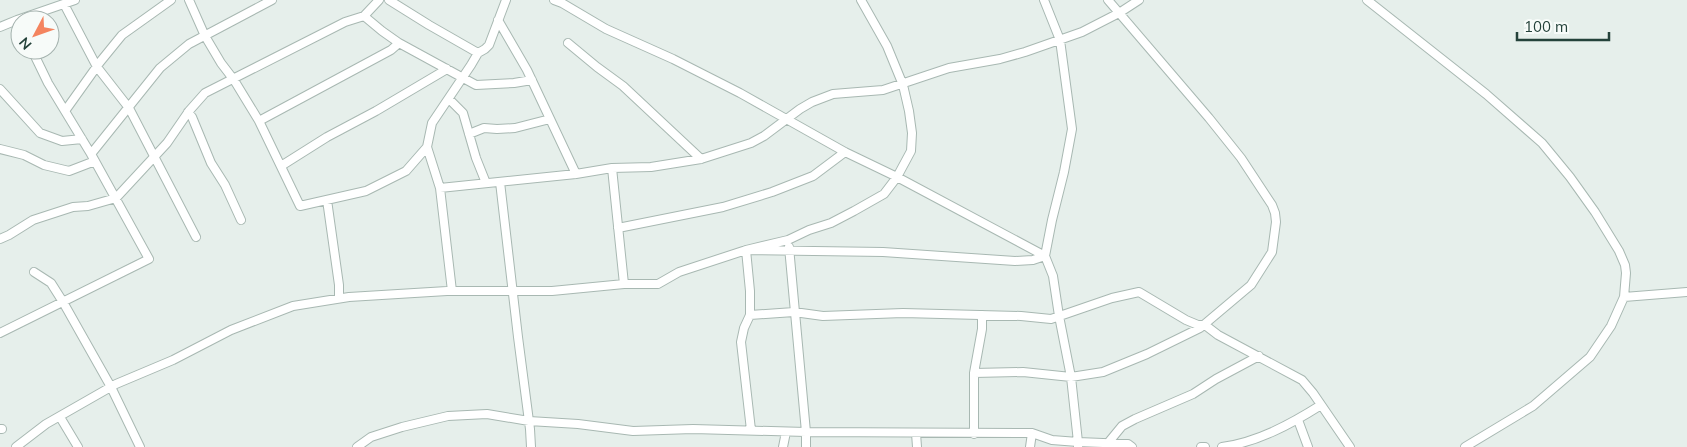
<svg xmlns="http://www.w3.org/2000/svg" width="1687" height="447" viewBox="0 0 1687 447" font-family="Mulish,sans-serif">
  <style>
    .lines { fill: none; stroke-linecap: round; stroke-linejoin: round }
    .minor-casing { stroke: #a8b8b2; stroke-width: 10 }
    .minor { stroke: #fff; stroke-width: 8 }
  </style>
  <rect width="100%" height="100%" fill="#e6efeb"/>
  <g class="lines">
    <g class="minor-casing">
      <path id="minor" d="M189,0L205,36L221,63L234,80L259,121L300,206L366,191L406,171L427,147L440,188L576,174L612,168L651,167L701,159L751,143L764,136L800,109L812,102L833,94L883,90L949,68L1000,59L1025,52L1082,32L1119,13L1139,0
        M389,0L429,25L478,53L485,49L489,45L506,0
        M554,0L562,3L606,29L673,59L740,93L845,152L897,177L1045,256L1053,276L1059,316L1071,377L1078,442L1128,444L1132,447
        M1367,0L1486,94L1542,143L1570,177L1595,212L1619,251L1625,265L1626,273L1624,297L1611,326L1590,357L1533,406L1465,447
        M64,4L97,67L129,108L196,237
        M364,16L382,31L399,43L476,85L514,83L532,80
        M17,20L75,0
        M498,20L527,70L576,174
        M0,27L17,20L20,25
        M568,43L597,67L623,86L701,159
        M32,50L48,83L91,154
        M0,89L40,133L62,141L82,139
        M449,99L463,113L476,158L486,183
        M65,111L100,62L122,35L171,0
        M188,112L192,117L211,163L225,185L241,220
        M259,121L391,50L399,43
        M469,134L484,128L497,129L515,128L550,119
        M427,147L432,123L471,65L478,53
        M0,149L24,155L44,165L69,171L95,161
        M281,166L327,137L376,111L447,69
        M612,168L624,284
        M500,182L518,337L530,429L531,447
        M440,188L452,291
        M327,200L339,285V298
        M618,228L723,207L772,192L813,176L845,152
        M0,239L9,235L33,220L73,207L88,206L116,198L167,143L189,111L205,93L345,22L364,16L379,0
        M34,272L51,283L63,302L111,387L140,447
        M1624,297L1687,292
        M750,315L794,312L823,316L903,313L1021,316L1051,319L1112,298L1139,292L1186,320L1198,325H1205L1218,335L1302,380L1313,393L1350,447
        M0,333L149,259L91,154L160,68L189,44L272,0
        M974,373L982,329V315
        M60,417L78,447
        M1298,420L1308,447
        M0,429H2
        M751,430L741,342L744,328L750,315V291L746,250L883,252L1015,261L1033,260L1045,256L1052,220L1064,172L1072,129L1060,40L1044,0
        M916,433L917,447
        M974,434V373L1023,372L1071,377L1103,372L1147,354L1200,328L1251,285L1272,252L1276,222L1275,213L1272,205L1241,158L1209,118L1108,0
        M1108,443L1122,426L1135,419L1193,394L1216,379L1259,356
        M16,447L46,424L116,384L173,360L231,330L293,306L349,297L447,291H552L624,284H658L679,272L746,250L788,240L809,230L831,223L854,211L884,194L897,177L911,151L912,133L909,111L903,85L887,46L861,0
        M357,447L371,437L402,427L448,416L487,414L529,421L578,424L633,431L693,429L806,432L789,247
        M783,447L786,432
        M806,447V432L1032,433L1052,440L1078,442V447
        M1030,447L1032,433
        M1201,447H1205
        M1222,447C1258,442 1291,424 1321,405"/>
    </g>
    <use href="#minor" class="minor"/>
  </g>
  <g transform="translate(35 35) rotate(229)"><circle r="24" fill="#f7fbf9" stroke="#a3b1ad"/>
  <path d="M0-4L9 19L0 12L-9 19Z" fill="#f4845f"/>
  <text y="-8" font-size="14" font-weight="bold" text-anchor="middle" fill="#24423a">N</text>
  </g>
  <path d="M1517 32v8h92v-8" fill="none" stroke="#24423a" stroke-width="2.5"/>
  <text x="1524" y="32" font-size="15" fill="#24423a" stroke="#f7fbf9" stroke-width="4" paint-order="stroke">100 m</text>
</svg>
